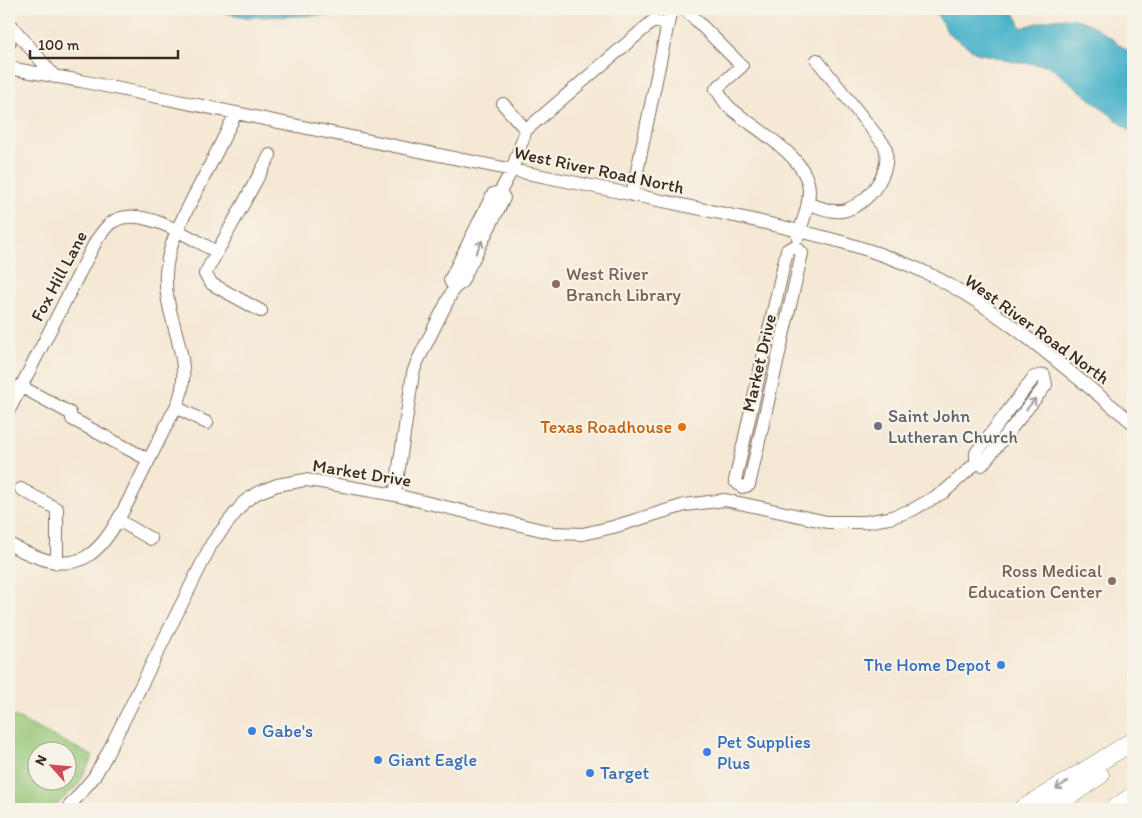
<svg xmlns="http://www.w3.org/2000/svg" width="1142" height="818" viewBox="0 0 1142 818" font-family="Itim,sans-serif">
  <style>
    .green { fill: #94c676; stroke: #68784a; fill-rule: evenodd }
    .water { fill: #4ab3c9; stroke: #426e74 }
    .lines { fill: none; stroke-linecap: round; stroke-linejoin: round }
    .minor-casing { stroke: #7c6c5e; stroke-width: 14 }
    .highway-casing { stroke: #7c6c5e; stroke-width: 19 }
    .minor { stroke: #fff; stroke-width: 12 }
    .highway { stroke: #fff; stroke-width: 18 }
    .oneway { stroke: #a79f9a }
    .education-dot { fill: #8d6e63; stroke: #f7f3e8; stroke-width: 2 }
    .worship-dot { fill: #6b7280; stroke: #f7f3e8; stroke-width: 2 }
    .food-dot { fill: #e8710a; stroke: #f7f3e8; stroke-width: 2 }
    .shop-dot { fill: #3f7fe0; stroke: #f7f3e8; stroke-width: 2 }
    .labels { text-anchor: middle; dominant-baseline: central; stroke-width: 4.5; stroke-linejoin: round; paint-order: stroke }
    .street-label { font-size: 18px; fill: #3b2a1e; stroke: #f7f3e8 }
    .education-label { font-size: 18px; fill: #785e54; stroke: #f7f3e8; text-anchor: start }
    .worship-label { font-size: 18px; fill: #5b616d; stroke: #f7f3e8; text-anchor: start }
    .food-label { font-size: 18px; fill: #c56008; stroke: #f7f3e8; text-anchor: end }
    .shop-label { font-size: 18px; fill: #366cbe; stroke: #f7f3e8; text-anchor: start }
  </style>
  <rect width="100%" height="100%" fill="#f7f3e8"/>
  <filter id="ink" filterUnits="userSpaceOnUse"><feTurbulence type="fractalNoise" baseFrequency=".02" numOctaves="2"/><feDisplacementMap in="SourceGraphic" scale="10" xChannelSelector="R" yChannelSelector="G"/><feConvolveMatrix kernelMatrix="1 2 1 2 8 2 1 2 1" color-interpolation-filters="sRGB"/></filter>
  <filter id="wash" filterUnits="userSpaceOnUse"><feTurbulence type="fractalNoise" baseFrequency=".0096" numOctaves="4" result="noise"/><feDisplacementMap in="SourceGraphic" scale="20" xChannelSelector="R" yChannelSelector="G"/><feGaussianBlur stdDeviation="1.12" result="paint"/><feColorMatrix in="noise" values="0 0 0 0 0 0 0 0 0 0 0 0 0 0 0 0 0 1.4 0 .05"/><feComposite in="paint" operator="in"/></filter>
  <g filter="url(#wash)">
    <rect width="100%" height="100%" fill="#f5e8d4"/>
    <path class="green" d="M9,714L93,756L78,785L52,809H9ZM38,750H68V780H38Z"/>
    <path class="water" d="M205,9H420L400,14L246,17Z
      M934,9H1012L1022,28C1079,7 1089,22 1133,55V133L1048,65L1022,63L977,53L948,33Z"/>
  </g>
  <g filter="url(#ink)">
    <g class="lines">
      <g class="minor-casing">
        <path id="minor" d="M685,9L742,66L716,89C720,94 723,100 727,105C750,127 810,156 809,192C809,207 802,223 798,237
          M9,23L55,77
          M9,44L11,26
          M9,68L81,81C253,117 424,152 596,187C644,197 692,207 739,217C806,232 871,246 933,276C1004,312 1071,374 1133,423
          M526,130L653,21L668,24
          M500,192L512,170L526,130L503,104
          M632,195L671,9
          M808,204C820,207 834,214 846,210C871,201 892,172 885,146L817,60
          M795,246L802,253L749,485L742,487L735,481L787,250Z
          M261,311L212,284L205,274L270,155
          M20,386L70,413
          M176,407L207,423
          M9,410L96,241C101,234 106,225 114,221C141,205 191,238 215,251
          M72,419L149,460
          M21,489L57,509V563
          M395,495L413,373L417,362L454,288L461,283L504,198L500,192L493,194L450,280L454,288
          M118,520L151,539
          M9,544C82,584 100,556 133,492C147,464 161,435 176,407C198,362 163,320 166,273C168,243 183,218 196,192C210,166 223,139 236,113
          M67,809L94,777L106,756L212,543L244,502L257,493L277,485L305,480L321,482L395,495L554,533L583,534L613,527L685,505L725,500L827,522H865L889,518L912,510L944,492L976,463V453L1034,377L1044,375L1046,385L982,465L976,463"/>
      </g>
      <g class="highway-casing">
        <path id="highway" d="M1023,809L1133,741
          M1050,809L1100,775
          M1114,809L1133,796"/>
      </g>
      <use href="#minor" class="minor"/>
      <use href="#highway" class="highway"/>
    </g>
    <defs><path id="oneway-shaft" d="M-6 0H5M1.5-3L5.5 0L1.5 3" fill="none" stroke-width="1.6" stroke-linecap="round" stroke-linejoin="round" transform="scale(1.25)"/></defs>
    <g class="oneway">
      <use href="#oneway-shaft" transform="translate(479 247) rotate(-63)"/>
      <use href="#oneway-shaft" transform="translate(1031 404) rotate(-51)"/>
      <use href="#oneway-shaft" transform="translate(1062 785) rotate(149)"/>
    </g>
  </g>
  <g class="education-dot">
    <circle cx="556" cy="284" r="5"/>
    <circle cx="1112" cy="581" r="5"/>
  </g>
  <circle class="worship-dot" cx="878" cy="426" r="5"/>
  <circle class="food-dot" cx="682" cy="427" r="5"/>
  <g class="shop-dot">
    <circle cx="1001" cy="665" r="5"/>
    <circle cx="252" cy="731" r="5"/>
    <circle cx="707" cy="752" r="5"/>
    <circle cx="378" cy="760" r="5"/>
    <circle cx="590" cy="773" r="5"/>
  </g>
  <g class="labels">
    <g class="street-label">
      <text transform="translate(599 170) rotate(12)">West River Road North</text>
      <text transform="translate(59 276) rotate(-62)">Fox Hill Lane</text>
      <text transform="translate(1037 329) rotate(36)">West River Road North</text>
      <text transform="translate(759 363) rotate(-77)">Market Drive</text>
      <text transform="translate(362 473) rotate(9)">Market Drive</text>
    </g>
    <g class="education-label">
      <text x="566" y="274">West River<tspan x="566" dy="21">Branch Library</tspan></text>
      <text x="1102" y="571" text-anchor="end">Ross Medical<tspan x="1102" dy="21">Education Center</tspan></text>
    </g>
    <g class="worship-label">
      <text x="888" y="416">Saint John<tspan x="888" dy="21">Lutheran Church</tspan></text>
    </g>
    <g class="food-label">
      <text x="672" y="427">Texas Roadhouse</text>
    </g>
    <g class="shop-label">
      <text x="991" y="665" text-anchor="end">The Home Depot</text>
      <text x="262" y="731">Gabe's</text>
      <text x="717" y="742">Pet Supplies<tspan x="717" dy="21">Plus</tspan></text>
      <text x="388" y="760">Giant Eagle</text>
      <text x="600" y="773">Target</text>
    </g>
  </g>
  <rect width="1142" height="818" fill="none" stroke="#f7f3e8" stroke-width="30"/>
  <g transform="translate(52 766) rotate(297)"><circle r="24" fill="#f7f3e8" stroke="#aca397"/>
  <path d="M0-4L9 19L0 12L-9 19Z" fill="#d1495b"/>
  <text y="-8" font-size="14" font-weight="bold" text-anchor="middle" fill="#3b2a1e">N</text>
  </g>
  <path d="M30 50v8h148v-8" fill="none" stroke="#3b2a1e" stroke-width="2.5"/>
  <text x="38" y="50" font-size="15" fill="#3b2a1e" stroke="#f7f3e8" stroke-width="4" paint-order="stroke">100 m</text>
</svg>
